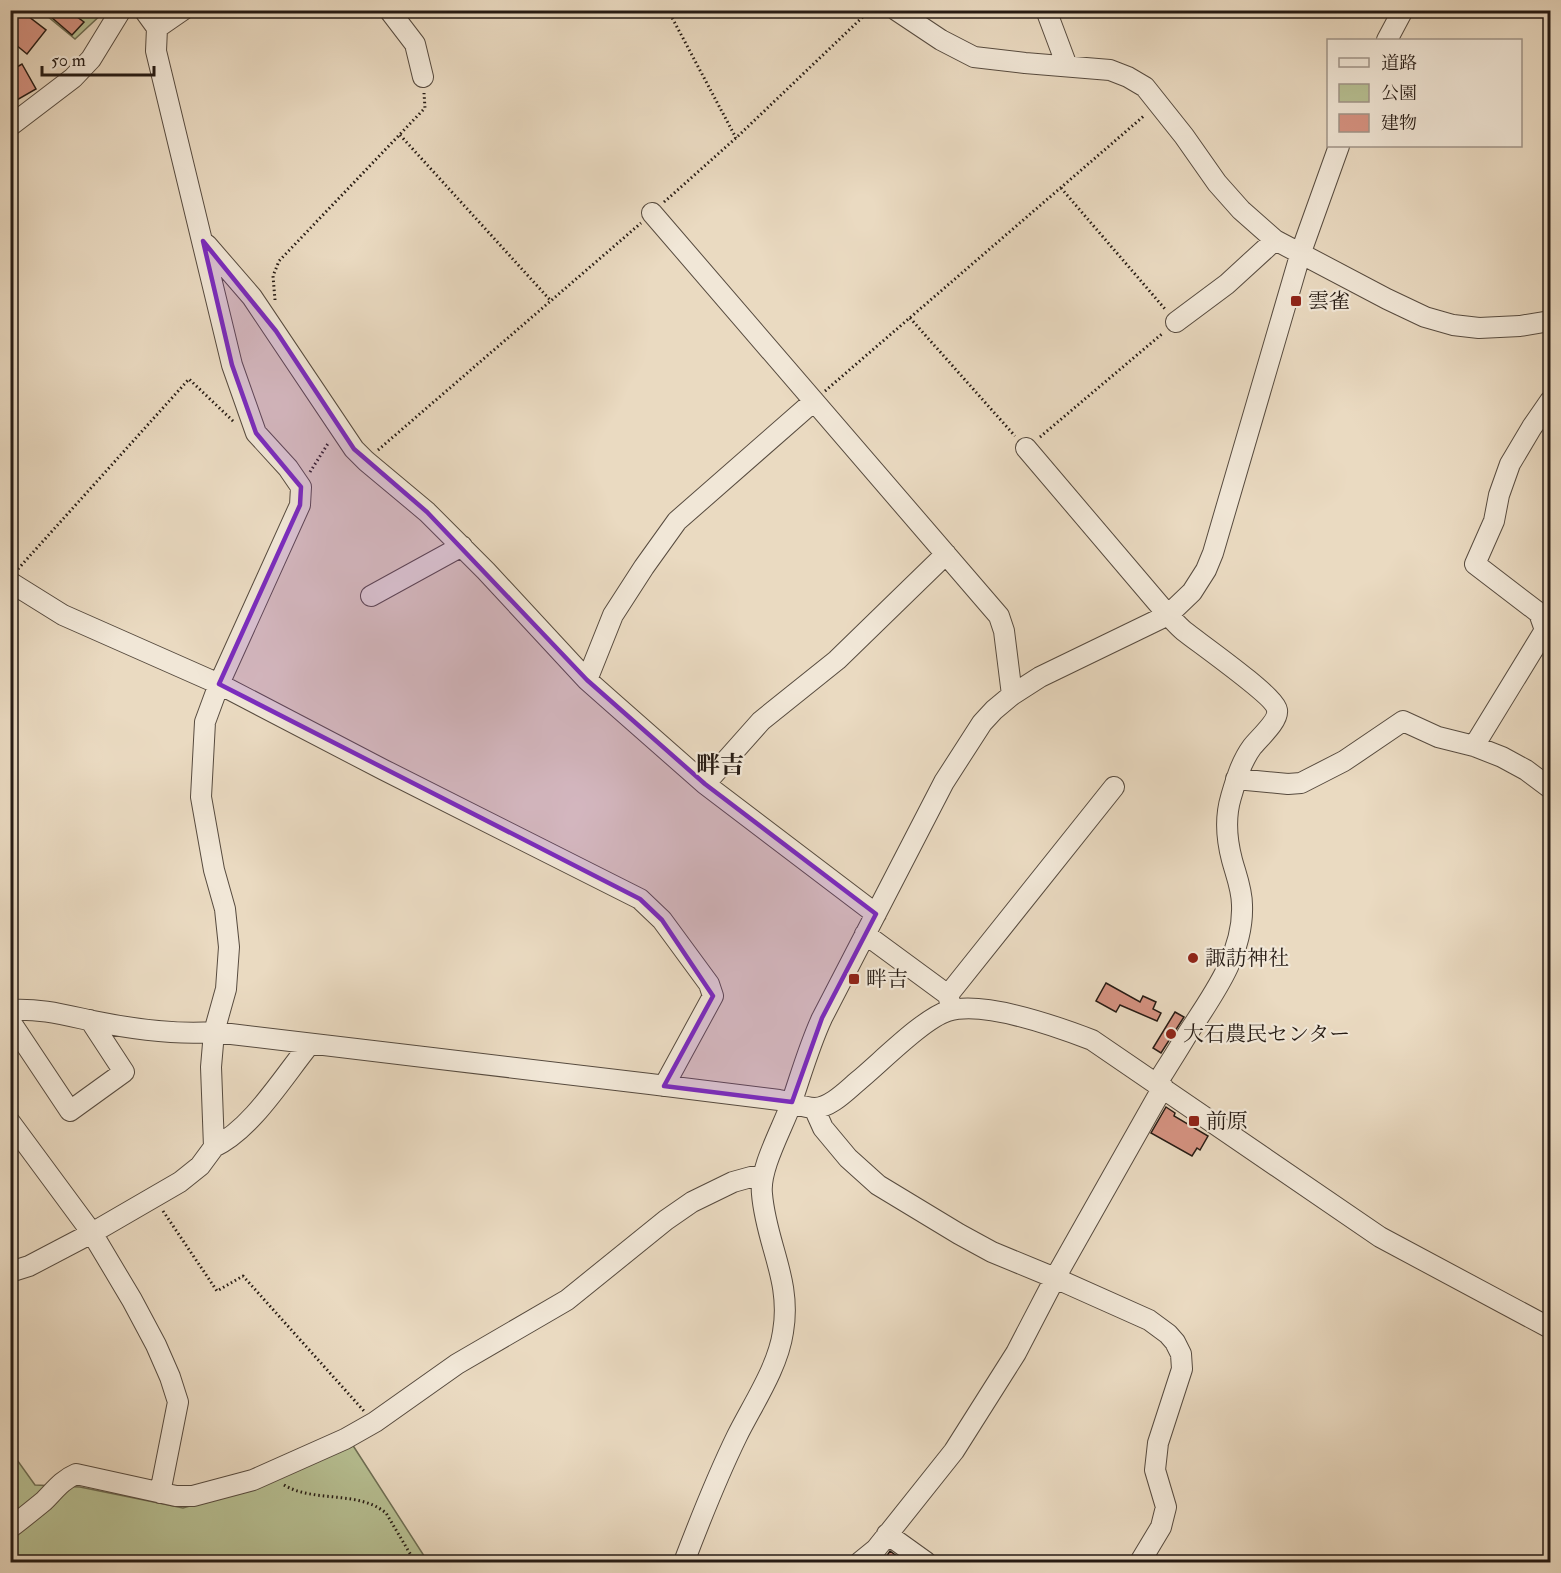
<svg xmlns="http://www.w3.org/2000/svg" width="1561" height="1573" viewBox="0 0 1561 1573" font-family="'IM FELL Double Pica','Noto Serif JP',serif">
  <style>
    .green { fill: #b7c093; stroke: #6e6e54; stroke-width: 1.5 }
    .building { fill: #d69382; stroke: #261b14; stroke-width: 1.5 }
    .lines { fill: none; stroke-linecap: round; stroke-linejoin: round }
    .minor-casing { stroke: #574b3f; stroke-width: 22 }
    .path { stroke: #261b14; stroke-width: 3; stroke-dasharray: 1.5 3; stroke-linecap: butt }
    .minor { stroke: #f1e7d7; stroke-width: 20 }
    .marked { fill: #7b2cbf; fill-opacity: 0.2; stroke: #7b2cbf; stroke-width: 4.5; stroke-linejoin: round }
    .poi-dot { fill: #8f2418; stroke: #f1e7d7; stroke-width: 2 }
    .labels { text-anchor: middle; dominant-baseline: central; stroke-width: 4.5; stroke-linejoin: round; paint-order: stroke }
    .poi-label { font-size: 21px; fill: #261b14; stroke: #f1e7d7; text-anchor: start }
    .quarter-label { font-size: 24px; font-weight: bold; fill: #261b14; stroke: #f1e7d7 }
  </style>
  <rect width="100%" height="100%" fill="#eadac1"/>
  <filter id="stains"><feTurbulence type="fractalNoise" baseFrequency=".00333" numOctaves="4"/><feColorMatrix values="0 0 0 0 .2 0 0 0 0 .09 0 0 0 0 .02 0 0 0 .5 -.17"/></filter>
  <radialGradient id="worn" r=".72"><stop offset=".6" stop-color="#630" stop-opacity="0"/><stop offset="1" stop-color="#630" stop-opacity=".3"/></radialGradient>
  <path class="green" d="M41,11H105L75,39Z
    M352,1444L428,1562H11L10,1450L35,1485L80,1487L183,1508L266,1484Z"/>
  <path class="building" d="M18,10H20L46,30L27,54L10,40V20Z
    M43,10H81L76,16L84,22L72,35Z
    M22,64L36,89L10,104V71Z
    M1106,983L1140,1002L1143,996L1156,1002L1153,1009L1161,1013L1157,1021L1120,1005L1116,1012L1096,1001Z
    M1175,1012L1184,1017L1161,1053L1153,1048Z
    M1166,1107L1175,1113L1174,1116L1208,1136L1200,1150L1197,1148L1192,1156L1151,1133Z
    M890,1551L906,1563H882Z"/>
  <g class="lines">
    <g class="minor-casing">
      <path id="minor" d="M389,10L415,44L423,77
        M896,10L941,40L974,57L1025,63L1110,70L1128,77L1145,87L1184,136L1217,183L1241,210L1275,240L1387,299L1425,317L1453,325L1479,328L1520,326L1550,321
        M1046,10L1067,66
        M157,28L183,10
        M1387,40L1403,10
        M10,126L73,78L91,59L121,10
        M652,213L999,616L1004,631L1012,695
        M207,245L252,297L354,449L366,461L427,512L486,571L587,680L613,703L705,784L876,914
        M1176,322L1227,284L1275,240
        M1026,448L1168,615C1173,620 1178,626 1184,631C1199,643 1275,696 1277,710C1279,721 1258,739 1252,747C1241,762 1236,780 1231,797C1225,817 1227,841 1232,860C1236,875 1242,889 1242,905C1244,953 1213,995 1188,1033C1178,1050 1167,1067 1157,1083
        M10,582L63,615L219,684L384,770L640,899L662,920L709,984L713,996L664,1086
        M371,596L462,546
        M587,680L613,615L644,567L677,521L814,401
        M1474,746L1545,630L1539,613L1475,564L1494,521L1499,495L1510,464L1532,427L1550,401
        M1236,779L1288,784L1301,783L1344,761L1403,721L1438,737L1474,746L1502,757L1526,770L1550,788
        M705,784L761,721L837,660L946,554
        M865,934L948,995L951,1006
        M948,995L1114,787
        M10,1010C39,1008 65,1015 93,1021C132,1029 174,1035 214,1032C359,1049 505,1067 650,1084C693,1089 736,1095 779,1100C790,1102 804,1108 815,1108C831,1107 846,1091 858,1081C880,1063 924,1018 948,1011C984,1000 1058,1027 1092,1040L1380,1237L1550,1328
        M10,1021L70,1111L124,1072L90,1020
        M814,1108L823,1128L848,1158L878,1185L959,1234L992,1252L1055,1278L1149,1320L1168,1334L1175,1342L1181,1354L1182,1369L1158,1443L1155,1470L1166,1507L1161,1527L1140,1562
        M10,1122L92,1233L132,1300L156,1345L170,1377L178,1402L160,1493
        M214,1147C252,1129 283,1077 310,1044
        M10,1272L29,1266L92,1233L180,1182L200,1166L214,1147L211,1067L214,1032L226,989L229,947L225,909L214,870L201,797L205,722L219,684L300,505L301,487L288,468L256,433L232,365L156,51L157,28L144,10
        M10,1528C22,1519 33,1510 44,1501C55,1490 62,1480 76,1474L176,1496H193L253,1480L345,1439L375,1422L457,1364L567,1300L666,1220L692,1202L733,1182L751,1177L762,1176
        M887,1534L926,1562
        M684,1562C700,1520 717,1477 737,1436C753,1404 778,1367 783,1332C792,1280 766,1244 762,1194C759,1169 782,1129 791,1104C801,1075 809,1046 822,1018L944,782L982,723L994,710L1012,695L1040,677L1168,615L1192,592L1206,570L1213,553L1301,252L1339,146
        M860,1562L876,1549L954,1451L1016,1353L1055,1278L1163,1087"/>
    </g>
    <path class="path" d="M668,10L736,138
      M400,135L551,301
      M1061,188L1165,309
      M664,202L736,138L870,10
      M275,300L273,276L279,261L425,108L424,93
      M910,318L1015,436
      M825,391L1145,115
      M1040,437L1163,333
      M378,450L641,223
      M310,472L329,442
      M18,569L189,379L234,422
      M163,1211L217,1291L243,1276L364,1411
      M284,1485C314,1503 358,1490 386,1513L415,1562"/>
    <use href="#minor" class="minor"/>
  </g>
  <path class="marked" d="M203,241L276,331L354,449L427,512L587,680L705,784L876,914L822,1018L792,1102L664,1086L713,996L662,920L640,899L219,684L300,505L301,487L256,433L232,365Z"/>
  <g class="poi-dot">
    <rect x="1290" y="295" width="12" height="12" rx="3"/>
    <circle cx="1193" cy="958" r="6"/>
    <rect x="848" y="973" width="12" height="12" rx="3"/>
    <circle cx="1171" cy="1034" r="6"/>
    <rect x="1188" y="1115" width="12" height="12" rx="3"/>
  </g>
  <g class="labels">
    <g class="poi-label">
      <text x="1308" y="301">雲雀</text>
      <text x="1205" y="958">諏訪神社</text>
      <text x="866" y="979">畔吉</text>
      <text x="1183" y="1034">大石農民センター</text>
      <text x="1206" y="1121">前原</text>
    </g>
    <g class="quarter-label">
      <text x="720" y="765">畔吉</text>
    </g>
  </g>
  <rect width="1561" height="1573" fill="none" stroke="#eadac1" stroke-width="36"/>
  <rect x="12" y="12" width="1537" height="1549" fill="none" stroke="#261b14" stroke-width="3"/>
  <rect x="18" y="18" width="1525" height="1537" fill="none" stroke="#261b14" stroke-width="1.5"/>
  <rect x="1327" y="39" width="195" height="108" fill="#f1e7d7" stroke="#a09589" stroke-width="1.5"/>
  <rect x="1339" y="58" width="30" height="9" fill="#f1e7d7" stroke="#a09589" stroke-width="1.5"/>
  <text x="1381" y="69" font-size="18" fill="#261b14">道路</text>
  <rect x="1339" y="84" width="30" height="18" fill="#b7c093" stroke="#a09589" stroke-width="1.5"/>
  <text x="1381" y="99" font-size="18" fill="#261b14">公園</text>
  <rect x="1339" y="114" width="30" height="18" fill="#d69382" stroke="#a09589" stroke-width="1.5"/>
  <text x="1381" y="129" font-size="18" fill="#261b14">建物</text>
  <path d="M42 66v9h112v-9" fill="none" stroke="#261b14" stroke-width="3"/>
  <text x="51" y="66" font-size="18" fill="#261b14" stroke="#f1e7d7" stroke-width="4.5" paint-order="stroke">50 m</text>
  <rect width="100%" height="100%" filter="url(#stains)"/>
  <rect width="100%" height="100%" fill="url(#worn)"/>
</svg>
